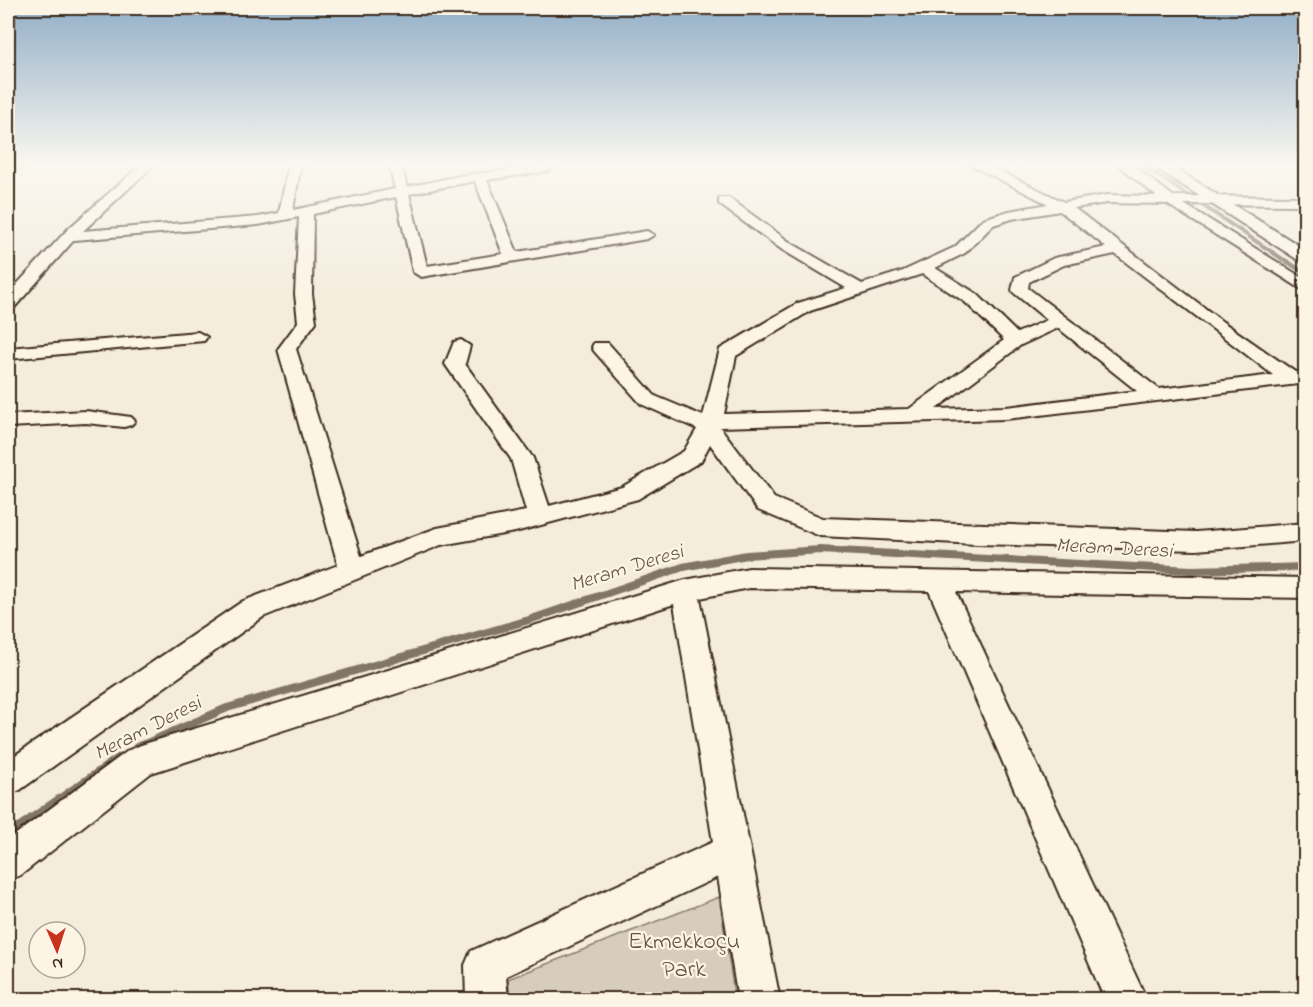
<svg xmlns="http://www.w3.org/2000/svg" width="1313" height="1007" viewBox="0 0 1313 1007" font-family="'Indie Flower',sans-serif">
  <style>
    .green { fill: #d6cdbd; stroke: #887c6e; stroke-width: 1.5 }
    .lines { fill: none; stroke-linecap: round; stroke-linejoin: round }
    .stream-far3 { stroke: #817466; stroke-width: 4 }
    .stream-far2 { stroke: #817466; stroke-width: 4.5 }
    .stream-far1 { stroke: #817466; stroke-width: 8 }
    .stream { stroke: #817466; stroke-width: 9 }
    .minor-casing { stroke: #3b2a1e; stroke-width: 4 }
    .major-casing { stroke: #3b2a1e; stroke-width: 4 }
    .minor { fill: #fcf5e5; fill-rule: evenodd }
    .major { fill: #fcf5e5; fill-rule: evenodd }
    .labels { text-anchor: middle; dominant-baseline: central; stroke-width: 4.5; stroke-linejoin: round; paint-order: stroke }
    .water-label { font-size: 21px; font-style: italic; fill: #645548; stroke: #fcf5e5 }
    .near-park-label { font-size: 24px; fill: #625346; stroke: #fcf5e5 }
  </style>
  <rect width="100%" height="100%" fill="#f4eddd"/>
  <filter id="ink" filterUnits="userSpaceOnUse"><feTurbulence type="fractalNoise" baseFrequency=".0167" numOctaves="2"/><feDisplacementMap in="SourceGraphic" scale="12" xChannelSelector="R" yChannelSelector="G"/><feConvolveMatrix kernelMatrix="1 2 1 2 8 2 1 2 1" color-interpolation-filters="sRGB"/></filter>
  <g filter="url(#ink)">
    <path class="green" d="M719,897L735,999H510L508,979Z"/>
    <g class="lines">
      <path class="stream-far3" d="M1141,164L1287,262"/>
      <path class="stream-far2" d="M1285,260L1306,274"/>
      <path class="stream-far1" d="M138,747L227,708L529,620L683,567L747,555L820,550L1192,570L1306,567"/>
      <path class="stream" d="M138,747L141,746
        M8,835L119,758"/>
      <g class="minor-casing">
        <path id="minor" d="M8,164H32L8,172Z
          M142,164H155L83,231L258,217L279,213L289,164H301L293,210L395,189L389,164H401L407,187L459,176L551,164L554,167L548,171L487,180L517,252L647,231L654,235L647,239L421,277L413,272L396,197L313,214L312,294L316,322L296,349L361,556L437,528L526,511L511,459L445,364L454,342L461,340L470,346L465,364L533,458L549,506L622,487L684,451L697,429L641,404L594,351L592,347L594,343H608L655,396L703,416L720,349L798,303L846,288L781,249L719,204V198H729L791,243L862,284L903,271L955,247L983,219L1009,211L1048,204L969,164H985L1064,202L1107,195L1156,196L1117,164H1131L1173,196L1306,197V205L1184,204L1306,280V292L1167,204L1107,203L1074,208L1223,322L1295,372L1306,371V383L1006,419L720,427L774,498L823,518L1196,532L1306,523V541L1196,550L977,544L820,536L758,510L710,444L701,461L638,499L515,532L441,545L263,617L20,790L8,795V760L243,601L338,565L278,349L298,322L295,294L299,217L258,225L74,240L14,308L8,309V294L68,229ZM475,181L503,254L427,266L409,194ZM1060,211L1106,247L1054,258L1015,277L1012,290L1014,293L1047,320L1017,333L977,294L935,268L965,253L993,225L1012,219ZM1115,254L1273,375L1159,389L1028,288L1029,282L1064,265ZM922,274L965,302L1004,340L909,409L724,414L736,356L810,311ZM1058,328L1137,391L1006,407L936,409L1021,345Z
          M198,332L207,337L204,341L8,359V348Z
          M86,411L131,417L135,421L131,425L124,427L86,423L8,427V415Z
          M749,568L1306,578V598L956,592L1147,1000H1105L929,591L749,588L700,598L780,1000H738L718,877L506,976L508,1000H466L465,965L471,951L713,842L674,604L151,773L21,875L8,880V840L129,750L141,745L685,580Z"/>
      </g>
      <g class="major-casing">
        <path id="major" d="M1150,164H1168L1306,250V265Z"/>
      </g>
      <use href="#minor" class="minor"/>
      <use href="#major" class="major"/>
    </g>
  </g>
  <linearGradient id="sky" x2="0" y2="1"><stop stop-color="#91aec7"/><stop offset="0.54" stop-color="#faf7f0"/><stop offset="1" stop-color="#faf7f0" stop-opacity="0"/></linearGradient>
  <rect width="1313" height="305" fill="url(#sky)"/>
  <g class="labels">
    <g class="water-label">
      <text transform="translate(1114 549) rotate(3)">Meram Deresi</text>
      <text transform="translate(627 569) rotate(-17)">Meram Deresi</text>
      <text transform="translate(148 729) rotate(-27)">Meram Deresi</text>
    </g>
    <g class="near-park-label">
      <text x="684" y="942">Ekmekkoçu<tspan x="684" dy="28">Park</tspan></text>
    </g>
  </g>
  <rect width="1313" height="1007" fill="none" stroke="#fcf5e5" stroke-width="30"/>
  <rect x="15" y="15" width="1283" height="977" fill="none" stroke="#3b2a1e" stroke-width="2" filter="url(#ink)"/>
  <g transform="translate(57 950) rotate(177)"><circle r="28" fill="#fcf5e5" stroke="#afa495" stroke-width="1.5"/>
  <path d="M0-4.5L10 22L0 15L-10 22Z" fill="#c8321e"/>
  <text y="-9" font-size="16" font-weight="bold" text-anchor="middle" fill="#3b2a1e">N</text>
  </g>
</svg>
